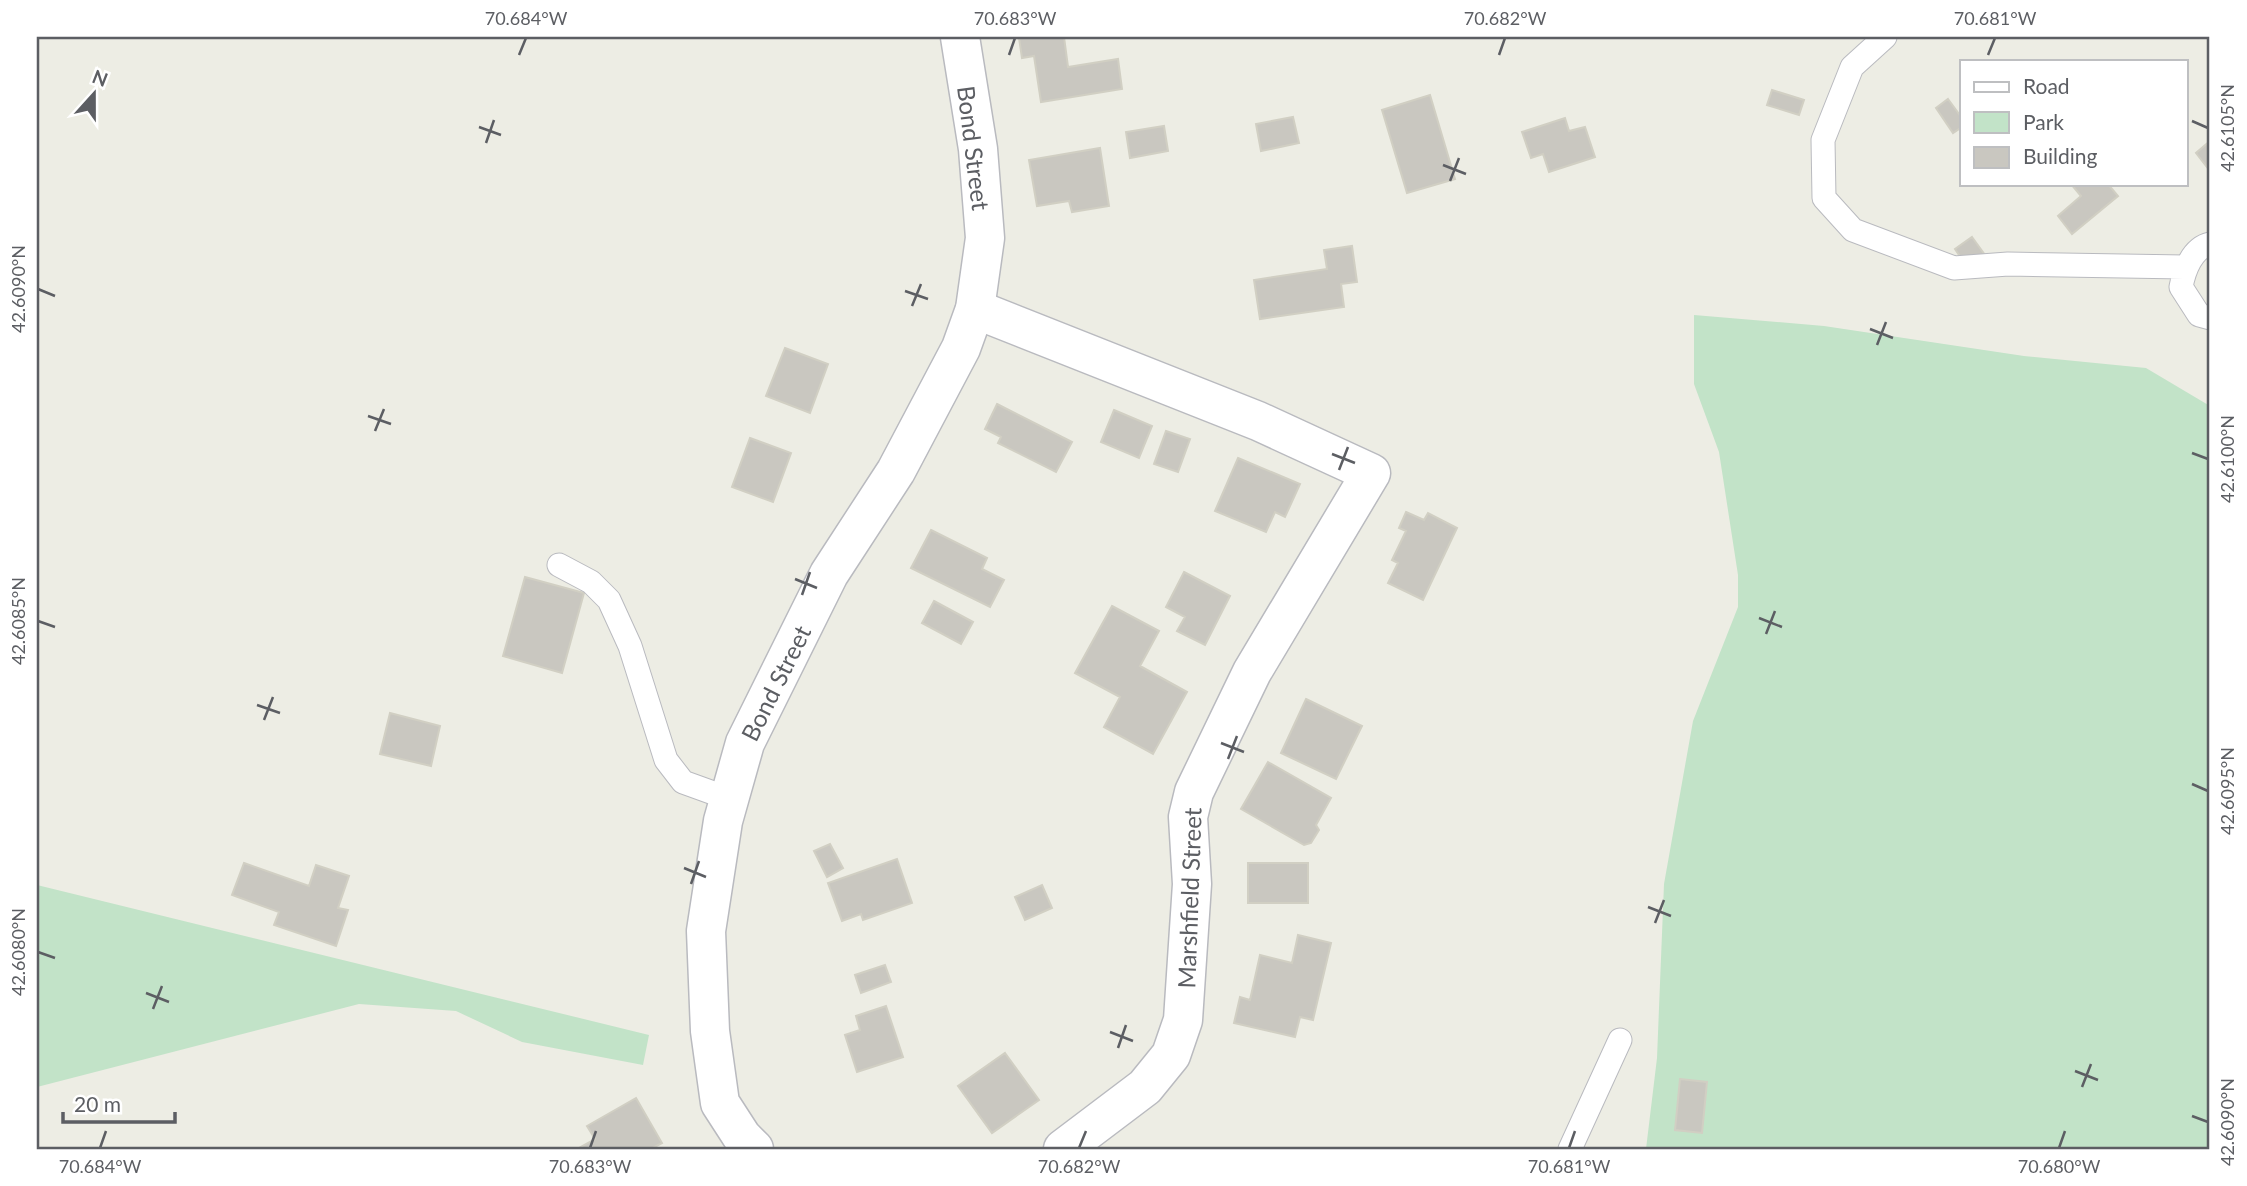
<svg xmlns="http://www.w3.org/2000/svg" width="2247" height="1186" viewBox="0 0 2247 1186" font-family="Lato,sans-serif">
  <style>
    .green { fill: #c2e3c8 }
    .building { fill: #c9c7c0; stroke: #d1cfc3; stroke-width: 2 }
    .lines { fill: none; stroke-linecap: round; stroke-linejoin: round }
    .lane-casing { stroke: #b9babf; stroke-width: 25 }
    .street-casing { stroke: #b9babf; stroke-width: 41 }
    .lane { stroke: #fff; stroke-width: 23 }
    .street { stroke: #fff; stroke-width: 38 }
    .ticks { fill: none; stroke: #5c5e63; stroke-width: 2.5 }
    .labels { text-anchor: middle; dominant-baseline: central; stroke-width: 5; stroke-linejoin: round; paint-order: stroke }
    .street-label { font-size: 24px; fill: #5c5e63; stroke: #fff }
    .neatline { fill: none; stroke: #5c5e63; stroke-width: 2.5 }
    .ticks-label { font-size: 18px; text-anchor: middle; fill: #5c5e63 }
  </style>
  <rect width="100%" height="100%" fill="#edede4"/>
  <path class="green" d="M1694,315L1824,326L2024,356L2146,368L2210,406V1149H1646L1657,1058L1664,884L1693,721L1738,607V575L1719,452L1694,384Z
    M37,885L649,1035L643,1065L522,1042L456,1011L359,1004L37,1087Z"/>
  <path class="building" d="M1064,37L1068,67L1118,59L1122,89L1041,102L1034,56L1022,58L1019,38Z
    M1772,90L1804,100L1799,115L1767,105Z
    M1430,95L1455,179L1407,193L1382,110Z
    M1948,99L1962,118V127L1953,133L1936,108Z
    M1293,117L1299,143L1261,151L1256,124Z
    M1565,118L1569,131L1585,127L1595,157L1549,172L1543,154L1531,158L1522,132Z
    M1164,126L1168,151L1130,158L1126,132Z
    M2210,141V171L2196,153Z
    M1100,148L1109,206L1072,212L1069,201L1037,206L1029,160Z
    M2071,184H2108L2118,196L2072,234L2058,216L2081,196Z
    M1972,237L1985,255L1967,267L1955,249Z
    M1352,246L1357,282L1341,284L1344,307L1260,319L1254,280L1327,269L1324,250Z
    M785,348L828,364L810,413L766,396Z
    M997,404L1072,442L1056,472L998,443L1001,437L985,429Z
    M1114,410L1152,426L1139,458L1101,442Z
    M1166,431L1190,439L1178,472L1154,464Z
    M750,438L791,453L773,502L732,487Z
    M1238,458L1300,484L1285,517L1275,512L1266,532L1215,511Z
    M1406,512L1424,520L1428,513L1457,528L1423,600L1388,583L1398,563L1392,560L1406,531L1399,528Z
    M931,530L987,558L982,569L1004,580L990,607L911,568Z
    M1184,572L1230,596L1205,645L1177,631L1185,617L1166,607Z
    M525,577L584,593L562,673L503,656Z
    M934,601L973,622L961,644L922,623Z
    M1112,606L1159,631L1140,666L1187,692L1153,754L1104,727L1120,697L1075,673Z
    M1306,699L1362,726L1336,779L1281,753Z
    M390,713L440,726L431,766L380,754Z
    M1268,762L1331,798L1316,825L1319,830L1311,843L1304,845L1241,809Z
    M830,844L843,868L827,877L814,851Z
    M897,859L912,903L863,920L861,914L842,921L828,883Z
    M244,863L309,886L316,865L349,876L338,908L348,910L336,946L274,925L279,912L232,895Z
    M1248,863H1308V903H1248Z
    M1042,885L1052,908L1025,920L1015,897Z
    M1298,935L1331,943L1313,1020L1300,1017L1295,1037L1234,1023L1240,997L1250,1000L1260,955L1292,963Z
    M885,965L891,982L861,993L855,975Z
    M886,1006L903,1057L857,1072L845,1035L860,1030L856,1016Z
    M1005,1053L1039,1100L992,1133L958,1086Z
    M1680,1079L1707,1082L1702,1133L1675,1130Z
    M636,1098L662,1143L651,1149H577L595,1139L587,1126Z"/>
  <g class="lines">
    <g class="lane-casing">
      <path id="lane" d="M1885,37L1852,67L1823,140L1824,198L1853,230L1954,268L2008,264L2184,267
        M2210,244C2192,248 2184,271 2181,287L2199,315L2210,318
        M559,565L591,582L609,600L630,646L666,760L683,782L730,799
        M1570,1149L1620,1040"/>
    </g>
    <g class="street-casing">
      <g id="street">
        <path d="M975,309L1258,421L1371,473L1252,672L1194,792L1188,817L1192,884L1183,1020L1171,1055L1145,1087L1063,1149"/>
        <path id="s1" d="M754,1149L742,1137L720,1103L710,1031L706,931L723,821L745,743L829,574L896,471L961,348L975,309L985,238L978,149L960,37"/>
      </g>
    </g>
    <use href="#lane" class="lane"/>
    <use href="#street" class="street"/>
  </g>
  <path class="ticks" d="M519,55L526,38M1009,55L1015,38M1499,55L1505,38M1988,55L1995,38M2192,121L2208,128M479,127L501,135M486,143L494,120M1443,165L1466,174M1450,181L1459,158M38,289L55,296M905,291L928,299M912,306L921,284M1870,329L1893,338M1877,345L1886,322M368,416L391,424M375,431L384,409M2192,453L2208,459M1332,454L1355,463M1339,470L1348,447M795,579L817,588M802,595L810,572M1759,618L1782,627M38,621L55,627M1766,634L1775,611M257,705L280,713M264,720L273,697M1221,743L1244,752M1228,759L1237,736M2192,784L2208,791M684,868L706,877M691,884L699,861M1648,907L1671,916M1655,923L1664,900M38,952L55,958M146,993L169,1002M153,1009L162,986M1110,1032L1133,1041M1118,1048L1126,1025M2075,1071L2098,1080M2082,1087L2091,1064M2192,1116L2208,1122M100,1148L106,1131M590,1148L596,1131M1079,1148L1086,1131M1569,1148L1575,1131M2059,1148L2065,1131"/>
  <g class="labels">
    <g class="street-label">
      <text transform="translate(974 148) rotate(83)">Bond Street</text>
      <text stroke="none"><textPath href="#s1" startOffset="490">Bond Street</textPath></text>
      <text transform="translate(1189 898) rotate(-88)">Marshfield Street</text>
    </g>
  </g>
  <rect width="2247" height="1186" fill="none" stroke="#ffffff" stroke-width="77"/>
  <rect x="1960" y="60" width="228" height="126" fill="#ffffff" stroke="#bebfc1" stroke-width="2"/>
  <rect x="1974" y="82" width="35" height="10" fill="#ffffff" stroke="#bebfc1" stroke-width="2"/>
  <text x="2023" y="94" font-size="21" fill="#5c5e63">Road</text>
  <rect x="1974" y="112" width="35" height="21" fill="#c2e3c8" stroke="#bebfc1" stroke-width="2"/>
  <text x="2023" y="130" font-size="21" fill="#5c5e63">Park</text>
  <rect x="1974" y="147" width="35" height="21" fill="#c9c7c0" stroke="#bebfc1" stroke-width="2"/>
  <text x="2023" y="164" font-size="21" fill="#5c5e63">Building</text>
  <g transform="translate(94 94) rotate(21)" stroke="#ffffff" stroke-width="5" paint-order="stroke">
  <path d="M0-5L12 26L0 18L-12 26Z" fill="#5c5e63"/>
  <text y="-10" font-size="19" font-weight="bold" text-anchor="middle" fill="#5c5e63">N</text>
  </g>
  <path d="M63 1112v10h112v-10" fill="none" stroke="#5c5e63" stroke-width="3.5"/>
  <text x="74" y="1112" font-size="21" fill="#5c5e63" stroke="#ffffff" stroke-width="5" paint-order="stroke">20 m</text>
  <rect x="38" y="38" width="2170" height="1110" class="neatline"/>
  <g class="ticks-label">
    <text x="526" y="25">70.684°W</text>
    <text x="1015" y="25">70.683°W</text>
    <text x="1505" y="25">70.682°W</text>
    <text x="1995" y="25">70.681°W</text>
    <text transform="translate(2228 128) rotate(-90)" y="6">42.6105°N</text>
    <text transform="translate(19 289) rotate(-90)" y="6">42.6090°N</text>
    <text transform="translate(2228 459) rotate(-90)" y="6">42.6100°N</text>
    <text transform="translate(19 621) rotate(-90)" y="6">42.6085°N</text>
    <text transform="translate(2228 791) rotate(-90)" y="6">42.6095°N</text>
    <text transform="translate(19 952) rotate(-90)" y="6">42.6080°N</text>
    <text transform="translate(2228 1122) rotate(-90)" y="6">42.6090°N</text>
    <text x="100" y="1173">70.684°W</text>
    <text x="590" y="1173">70.683°W</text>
    <text x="1079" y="1173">70.682°W</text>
    <text x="1569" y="1173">70.681°W</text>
    <text x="2059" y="1173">70.680°W</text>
  </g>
</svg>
